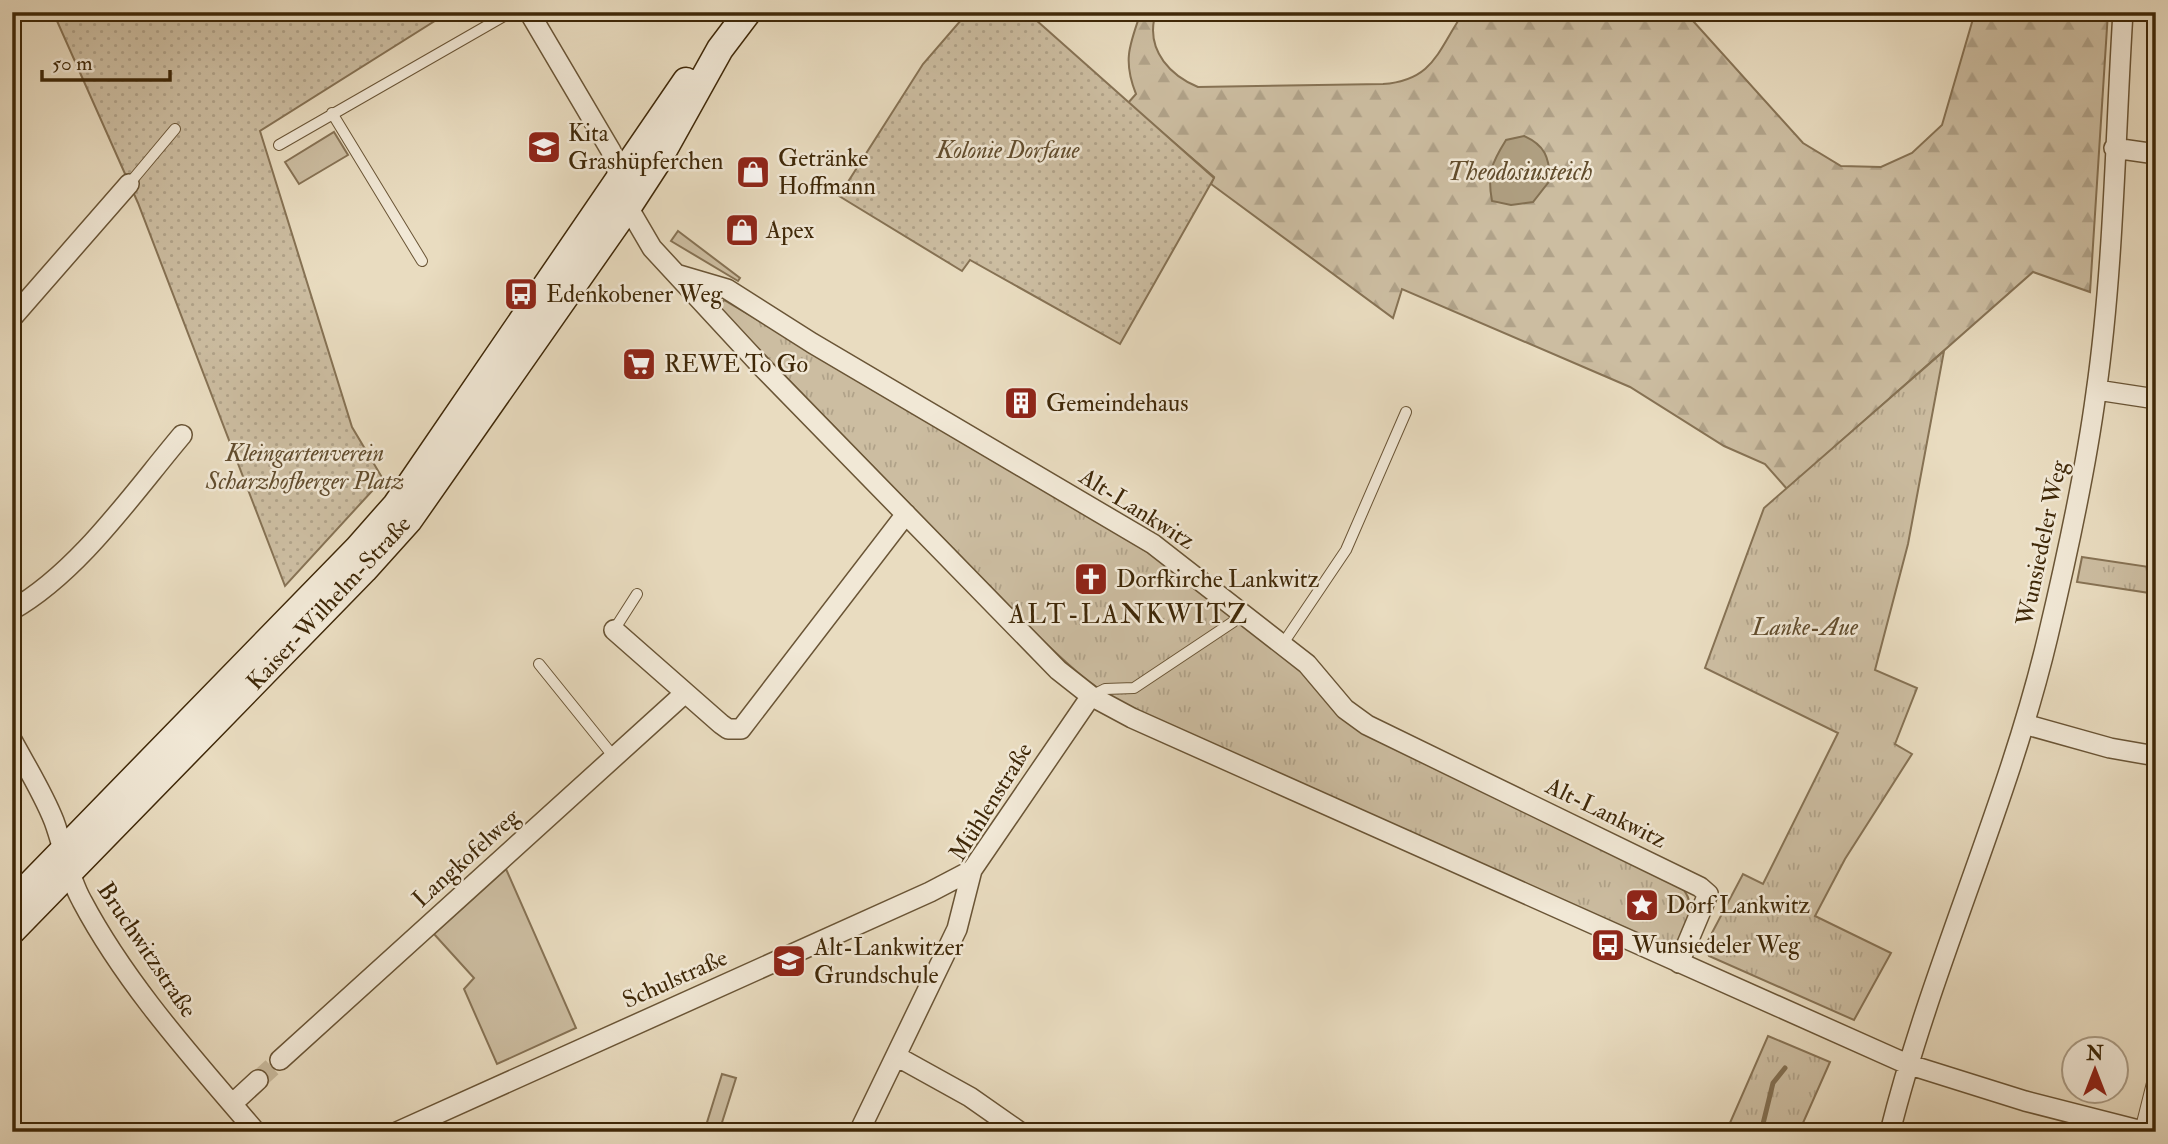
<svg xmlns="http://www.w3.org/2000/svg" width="2168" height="1144" viewBox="0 0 2168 1144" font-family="'IM FELL Double Pica',serif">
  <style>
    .grass { fill: #ccbda1; stroke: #867254; stroke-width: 2 }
    .forest { fill: url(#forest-firs); stroke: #867254; stroke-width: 2 }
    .park { fill: url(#park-tufts); stroke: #867254; stroke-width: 2 }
    .garden { fill: url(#garden-dots); stroke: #867254; stroke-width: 2 }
    .water { fill: #af9f81; stroke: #826f51; stroke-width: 2 }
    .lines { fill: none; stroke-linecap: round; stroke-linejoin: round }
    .stream { stroke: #826f51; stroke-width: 5 }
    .street-tunnel { stroke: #c7b89b; stroke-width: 19; stroke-dasharray: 19 10; stroke-linecap: butt }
    .lane-casing { stroke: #6a5536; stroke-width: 12 }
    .street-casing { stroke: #6a5536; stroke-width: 22 }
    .secondary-casing { stroke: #3f2808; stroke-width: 29 }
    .lane { stroke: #f1e8d6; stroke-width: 10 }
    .street { stroke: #f1e8d6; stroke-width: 19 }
    .secondary { stroke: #f1e8d6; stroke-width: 26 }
    .labels { text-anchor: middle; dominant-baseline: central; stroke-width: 5; stroke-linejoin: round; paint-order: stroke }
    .poi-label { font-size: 24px; fill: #3f2808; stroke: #f1e8d6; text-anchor: start }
    .park-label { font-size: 24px; font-style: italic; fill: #624d2e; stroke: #f1e8d6 }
    .street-label { font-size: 24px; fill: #3f2808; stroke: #f1e8d6 }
    .water-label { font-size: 26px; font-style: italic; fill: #614c2c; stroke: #f1e8d6 }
    .neighbourhood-label { font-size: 26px; letter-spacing: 2px; fill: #3f2808; stroke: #f1e8d6 }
  </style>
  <defs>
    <pattern id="forest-firs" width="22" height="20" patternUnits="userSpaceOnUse" patternTransform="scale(1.75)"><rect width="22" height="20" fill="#ccbda1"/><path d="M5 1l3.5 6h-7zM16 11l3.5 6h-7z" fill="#b0a289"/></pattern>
    <pattern id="park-tufts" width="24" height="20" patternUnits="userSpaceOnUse" patternTransform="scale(1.75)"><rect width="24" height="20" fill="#ccbda1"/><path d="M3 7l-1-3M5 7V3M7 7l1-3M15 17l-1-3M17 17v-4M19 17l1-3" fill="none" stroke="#b0a289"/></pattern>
    <pattern id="garden-dots" width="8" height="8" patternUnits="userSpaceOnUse" patternTransform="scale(1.75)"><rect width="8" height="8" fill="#ccbda1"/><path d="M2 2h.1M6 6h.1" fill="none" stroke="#b0a289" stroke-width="1.8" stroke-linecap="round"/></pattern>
  </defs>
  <rect width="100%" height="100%" fill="#e9dcc0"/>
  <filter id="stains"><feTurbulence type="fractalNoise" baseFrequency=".00286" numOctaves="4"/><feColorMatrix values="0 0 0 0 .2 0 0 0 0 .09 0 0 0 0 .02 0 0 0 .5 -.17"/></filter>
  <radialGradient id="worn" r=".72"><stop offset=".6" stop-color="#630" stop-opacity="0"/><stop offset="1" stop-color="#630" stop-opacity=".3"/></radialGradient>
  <path class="grass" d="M334,132L348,155L299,184L285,162Z
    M678,231L740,278L738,281L671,241Z
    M506,869L576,1028L497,1064L464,989L474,978L434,934Z
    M722,1074L736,1078L719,1132H704Z"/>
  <path class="forest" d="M1464,12H1685L1803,143L1841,166L1881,167L1912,153L1942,125L1975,12H2108L2090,292L2033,272L1787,489L1765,464L1724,446L1630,387L1402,289L1393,318L1211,184L1214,177L1128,103L1136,94C1123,62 1129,46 1140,15L1154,20C1148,52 1171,76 1198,87L1383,84C1435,80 1438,49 1464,12Z"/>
  <path class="park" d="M724,300L1154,553L1304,672L1337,711L1679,884C1701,907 1686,926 1674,950L1123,704C1089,685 1064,661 1036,634L719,308Z
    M1944,351L1908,544L1875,670L1917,688L1895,744L1912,754L1845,859L1815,916L1891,953L1854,1020L1709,956L1705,946L1743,874L1763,884L1838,733L1705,668L1764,508Z
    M2082,557L2156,568V594L2077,582Z
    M1768,1036L1830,1062L1799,1132H1726Z"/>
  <path class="garden" d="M53,12H449L260,131L352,427L383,479L285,586L138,203Z
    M968,12H1027L1214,178L1120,344L970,260L962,271L839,196L923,64Z"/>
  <path class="water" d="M1524,136C1546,146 1548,157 1551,179L1533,202L1511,205L1492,201C1487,174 1491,164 1506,140Z"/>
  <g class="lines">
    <path class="stream" d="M1761,1132L1773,1083L1785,1068"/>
    <path class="street-tunnel" d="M258,1080L280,1060"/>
    <g class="lane-casing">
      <path id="lane" d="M332,113L422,261
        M279,145L511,12
        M129,184L175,129
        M614,630L637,594
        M1282,645L1346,550L1406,412
        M539,664L614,757
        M1091,696L1105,689L1134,688L1233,622L1240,611
        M2140,1131L2156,1067"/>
    </g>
    <g class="street-casing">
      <path id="street" d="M529,12L611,151L628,207L652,248L763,368L1058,670L1091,696L1132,718L1907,1064L2025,1101L2146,1132
        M2114,148L2156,154
        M676,274L727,289L812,343L1153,544L1307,664L1345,709L1367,725L1700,887L1708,894L1679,963
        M12,318L129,184
        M2097,390L2156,399
        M12,610C79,572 133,493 182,435
        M614,630L721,724L728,729H741L906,514
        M2024,724L2110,748L2156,756
        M12,740C26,766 43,793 54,821C64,848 68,876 82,901C127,986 194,1059 256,1132
        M896,1056L970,1097L1020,1132
        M280,1060L685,693
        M232,1104L258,1080
        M397,1132L930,892L972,870
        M859,1132L957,929L972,870L1091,696
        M1890,1132C1932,964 2008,805 2048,636C2067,556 2085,475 2096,393C2114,267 2115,139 2123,12"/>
    </g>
    <g class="secondary-casing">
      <path id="secondary" d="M12,903L358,548L396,505L686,81
        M12,931L364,570L409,520L628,207L656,164L720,49L748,12"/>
    </g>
    <use href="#lane" class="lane"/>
    <use href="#street" class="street"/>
    <use href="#secondary" class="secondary"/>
  </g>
  <defs>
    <g id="school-square" transform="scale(1.75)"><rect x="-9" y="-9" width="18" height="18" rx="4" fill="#8f2418" stroke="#f1e8d6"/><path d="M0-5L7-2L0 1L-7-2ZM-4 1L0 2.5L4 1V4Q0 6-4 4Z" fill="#fff"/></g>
    <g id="shop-square" transform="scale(1.75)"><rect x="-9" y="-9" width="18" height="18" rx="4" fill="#8f2418" stroke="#f1e8d6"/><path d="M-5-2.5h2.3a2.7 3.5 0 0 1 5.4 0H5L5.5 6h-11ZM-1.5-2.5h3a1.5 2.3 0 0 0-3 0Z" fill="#fff"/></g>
    <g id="bus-square" transform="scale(1.75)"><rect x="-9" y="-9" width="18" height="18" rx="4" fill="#8f2418" stroke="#f1e8d6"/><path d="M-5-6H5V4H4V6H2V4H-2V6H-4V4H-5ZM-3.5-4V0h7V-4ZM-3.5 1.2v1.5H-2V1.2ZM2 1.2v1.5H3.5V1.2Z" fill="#fff"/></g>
    <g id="supermarket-square" transform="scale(1.75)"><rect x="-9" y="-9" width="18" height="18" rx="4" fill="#8f2418" stroke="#f1e8d6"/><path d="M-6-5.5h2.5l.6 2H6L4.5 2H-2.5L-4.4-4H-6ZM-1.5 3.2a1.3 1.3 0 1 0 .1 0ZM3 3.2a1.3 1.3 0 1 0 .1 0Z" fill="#fff"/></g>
    <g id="building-square" transform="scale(1.75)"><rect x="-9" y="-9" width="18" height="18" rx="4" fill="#8f2418" stroke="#f1e8d6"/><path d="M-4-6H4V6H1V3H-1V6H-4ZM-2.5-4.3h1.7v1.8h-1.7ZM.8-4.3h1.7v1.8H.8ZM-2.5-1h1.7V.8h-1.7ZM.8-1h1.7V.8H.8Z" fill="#fff"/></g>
    <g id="church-square" transform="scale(1.75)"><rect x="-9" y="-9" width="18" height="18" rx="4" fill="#8f2418" stroke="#f1e8d6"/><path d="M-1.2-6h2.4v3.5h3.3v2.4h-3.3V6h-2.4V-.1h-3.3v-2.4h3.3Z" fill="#fff"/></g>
    <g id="sight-square" transform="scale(1.75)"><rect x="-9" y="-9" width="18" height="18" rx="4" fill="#8f2418" stroke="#f1e8d6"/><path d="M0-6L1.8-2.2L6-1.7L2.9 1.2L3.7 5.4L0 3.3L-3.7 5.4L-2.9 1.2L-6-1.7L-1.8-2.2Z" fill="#fff"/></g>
  </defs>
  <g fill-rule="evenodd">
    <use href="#school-square" x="544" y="147"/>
    <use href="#shop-square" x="753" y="172"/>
    <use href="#shop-square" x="742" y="230"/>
    <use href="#bus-square" x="521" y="294"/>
    <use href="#supermarket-square" x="639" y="364"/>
    <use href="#building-square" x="1021" y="403"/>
    <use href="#church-square" x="1091" y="579"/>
    <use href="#sight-square" x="1642" y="905"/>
    <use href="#bus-square" x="1608" y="945"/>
    <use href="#school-square" x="789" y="961"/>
  </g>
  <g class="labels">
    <g class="poi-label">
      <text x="568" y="133">Kita<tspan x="568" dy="28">Grashüpferchen</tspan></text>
      <text x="778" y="158">Getränke<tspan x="778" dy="28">Hoffmann</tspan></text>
      <text x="766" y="230">Apex</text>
      <text x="546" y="294">Edenkobener Weg</text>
      <text x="664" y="364">REWE To Go</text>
      <text x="1046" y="403">Gemeindehaus</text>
      <text x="1116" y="579">Dorfkirche Lankwitz</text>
      <text x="1666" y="905">Dorf Lankwitz</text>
      <text x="1632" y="945">Wunsiedeler Weg</text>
      <text x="814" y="947">Alt-Lankwitzer<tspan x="814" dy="28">Grundschule</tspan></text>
    </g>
    <g class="park-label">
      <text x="1008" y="150">Kolonie Dorfaue</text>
      <text x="305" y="453">Kleingartenverein<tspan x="305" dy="28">Scharzhofberger Platz</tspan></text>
      <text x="1805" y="627">Lanke-Aue</text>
    </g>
    <g class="street-label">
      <text transform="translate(1137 509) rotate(32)">Alt-Lankwitz</text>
      <text transform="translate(2042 543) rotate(-78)">Wunsiedeler Weg</text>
      <text transform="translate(329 603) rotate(-47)">Kaiser-Wilhelm-Straße</text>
      <text transform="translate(991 802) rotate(-58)">Mühlenstraße</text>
      <text transform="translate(1606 813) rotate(26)">Alt-Lankwitz</text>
      <text transform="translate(466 858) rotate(-42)">Langkofelweg</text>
      <text transform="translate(147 950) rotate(56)">Bruchwitzstraße</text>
      <text transform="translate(675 979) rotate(-24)">Schulstraße</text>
    </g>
    <g class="water-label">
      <text x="1520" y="172">Theodosiusteich</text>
    </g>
    <g class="neighbourhood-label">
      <text x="1129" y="615">ALT-LANKWITZ</text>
    </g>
  </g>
  <rect width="2168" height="1144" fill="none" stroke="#e9dcc0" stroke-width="42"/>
  <rect x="14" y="14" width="2140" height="1116" fill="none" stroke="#3f2808" stroke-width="3.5"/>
  <rect x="21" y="21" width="2126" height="1102" fill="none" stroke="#3f2808" stroke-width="2"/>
  <g transform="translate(2095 1070)"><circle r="33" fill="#f1e8d6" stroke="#aa9b84" stroke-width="2"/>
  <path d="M0-5L12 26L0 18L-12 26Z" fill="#8f2418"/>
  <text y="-10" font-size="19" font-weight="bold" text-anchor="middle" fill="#3f2808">N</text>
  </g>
  <path d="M42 70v10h128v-10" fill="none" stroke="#3f2808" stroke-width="3.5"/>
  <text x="52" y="70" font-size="21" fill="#3f2808" stroke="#f1e8d6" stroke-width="5" paint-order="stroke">50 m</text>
  <rect width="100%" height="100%" filter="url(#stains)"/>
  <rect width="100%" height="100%" fill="url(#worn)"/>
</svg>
